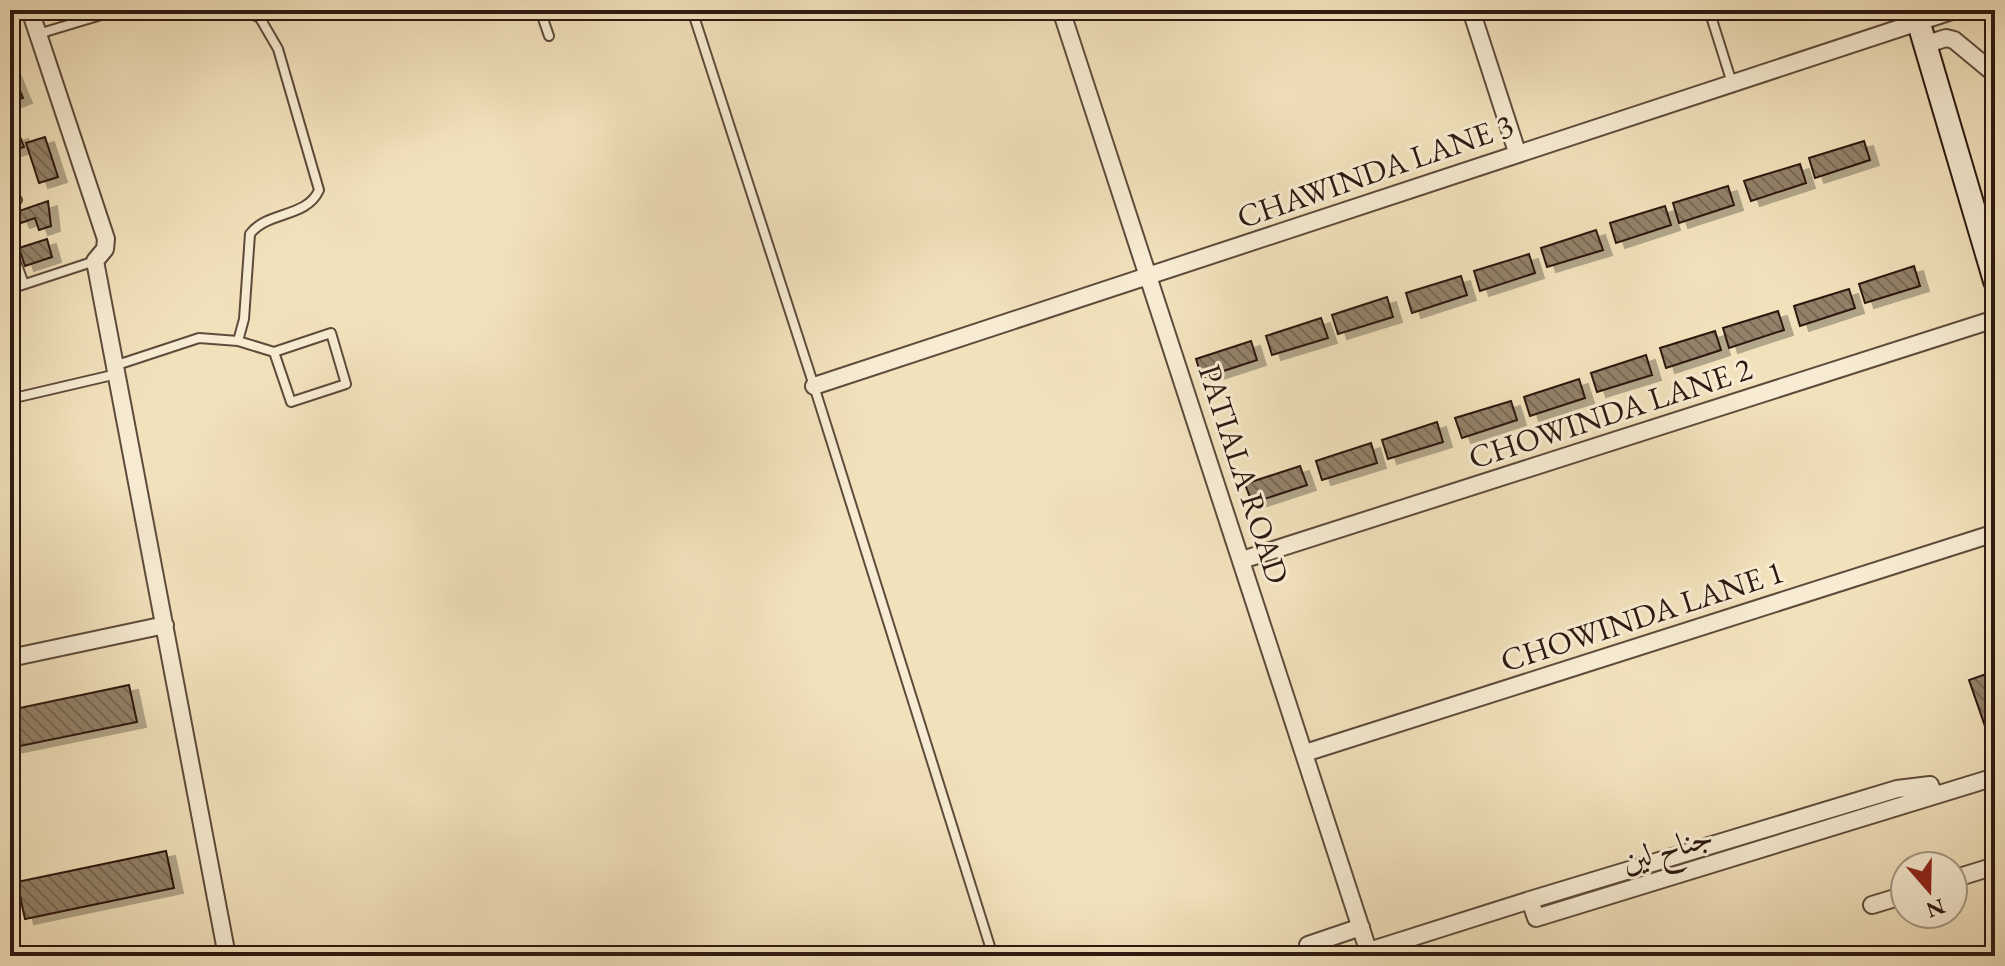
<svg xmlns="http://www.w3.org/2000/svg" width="2005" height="966" viewBox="0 0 2005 966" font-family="'EB Garamond',Amiri,serif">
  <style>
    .building { fill: url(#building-back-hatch); stroke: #2d1911; stroke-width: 2; filter: url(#shadow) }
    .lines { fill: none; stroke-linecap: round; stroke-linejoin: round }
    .lane-casing { stroke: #5e4b3c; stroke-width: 12 }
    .street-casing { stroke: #5e4b3c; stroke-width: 20 }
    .secondary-casing { stroke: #2d1911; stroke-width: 26 }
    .lane { stroke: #f7ecd3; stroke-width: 8 }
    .street { stroke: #f7ecd3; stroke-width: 16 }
    .secondary { stroke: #f7ecd3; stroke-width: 22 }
    .labels { text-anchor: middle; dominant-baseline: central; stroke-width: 6; stroke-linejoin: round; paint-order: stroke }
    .street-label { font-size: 32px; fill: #2d1911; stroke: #f7ecd3 }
  </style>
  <defs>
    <pattern id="building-back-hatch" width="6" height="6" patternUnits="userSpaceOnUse" patternTransform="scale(2)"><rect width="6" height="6" fill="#93826a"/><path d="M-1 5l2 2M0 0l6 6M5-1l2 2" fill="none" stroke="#786a56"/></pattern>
    <filter id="shadow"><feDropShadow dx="9" dy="5" stdDeviation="0" flood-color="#0004"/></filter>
  </defs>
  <rect width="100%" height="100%" fill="#f2e2bc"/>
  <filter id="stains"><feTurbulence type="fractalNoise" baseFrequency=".0025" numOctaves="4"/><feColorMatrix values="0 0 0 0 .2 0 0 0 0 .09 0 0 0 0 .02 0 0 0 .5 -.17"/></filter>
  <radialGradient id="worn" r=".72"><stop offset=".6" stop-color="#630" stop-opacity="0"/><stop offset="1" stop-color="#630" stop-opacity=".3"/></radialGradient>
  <path class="building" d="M10,67L23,98L10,103Z
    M19,134L24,147L10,152V137Z
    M45,137L58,177L39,183L26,143Z
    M1864,141L1870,160L1815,178L1809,158Z
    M1800,164L1806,183L1751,201L1744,181Z
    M1728,186L1734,205L1679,223L1673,203Z
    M48,201L51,226L39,230L35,218L21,223L16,212Z
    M1665,206L1671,225L1616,243L1610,223Z
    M1596,230L1603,250L1547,267L1541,248Z
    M47,239L52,257L25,266L19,248Z
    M1529,254L1535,273L1480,291L1474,271Z
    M1914,266L1920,286L1865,303L1859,284Z
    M1461,276L1467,295L1412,313L1406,293Z
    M1849,289L1855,308L1800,326L1794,306Z
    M1387,297L1393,317L1338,334L1332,315Z
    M1778,311L1784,330L1729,348L1723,328Z
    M1321,318L1328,338L1272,355L1266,336Z
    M1715,331L1721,350L1666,368L1660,348Z
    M1251,341L1257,360L1202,378L1196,359Z
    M1646,355L1652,375L1597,392L1591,373Z
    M1579,379L1585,398L1530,416L1524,397Z
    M1511,401L1517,420L1462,438L1455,418Z
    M1437,422L1443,442L1388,459L1382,440Z
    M1371,443L1377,463L1322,480L1316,461Z
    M1300,466L1307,485L1252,503L1245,484Z
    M1995,671V755L1969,680Z
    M129,685L137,722L10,748V710Z
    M166,851L174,888L25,919L17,882Z"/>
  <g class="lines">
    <g class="lane-casing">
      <path id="lane" d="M540,10L549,36
        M692,10L814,386L993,956
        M1709,10L1732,83
        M38,34L118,10
        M10,205L17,200
        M10,246L24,284
        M10,289L95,261
        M238,341L274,352L291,402L346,384L331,333L274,352
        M117,365L199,338L238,341L244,319L250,234C267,211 307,218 319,190L278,49L260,18L243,10
        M10,399L117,374
        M513,956L524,952L525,956"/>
    </g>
    <g class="street-casing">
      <path id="street" d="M30,10L106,239L105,249L95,261L227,956
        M1061,10L1370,956
        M1471,10L1517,152
        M1927,44L1946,38L1954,40L1995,74
        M814,386L1955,10
        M1242,560L1995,319
        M10,658L165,625
        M1305,753L1995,533
        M1953,879L1995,866
        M1530,900L1897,789L1930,785L1934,795
        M1872,905L1905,895
        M1308,945L1361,927
        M1369,951L1530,900L1536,918L1995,777"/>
    </g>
    <g class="secondary-casing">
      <path id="secondary" d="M1915,10L1995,281"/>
    </g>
    <use href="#lane" class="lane"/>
    <use href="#street" class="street"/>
    <use href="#secondary" class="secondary"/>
  </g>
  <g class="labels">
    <g class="street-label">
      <text transform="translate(1375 171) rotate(-19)">CHAWINDA LANE 3</text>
      <text transform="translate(1610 413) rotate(-18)">CHOWINDA LANE 2</text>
      <text transform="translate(1244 474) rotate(72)">PATIALA ROAD</text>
      <text transform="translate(1642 616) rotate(-18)">CHOWINDA LANE 1</text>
      <text transform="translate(1667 848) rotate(-17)">جناح لین</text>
    </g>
  </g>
  <rect width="2005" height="966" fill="none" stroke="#f2e2bc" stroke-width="40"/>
  <rect x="12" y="12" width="1981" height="942" fill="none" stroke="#2d1911" stroke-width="4"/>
  <rect x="20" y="20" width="1965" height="926" fill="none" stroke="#2d1911" stroke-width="2"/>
  <g transform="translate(1929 890) rotate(160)"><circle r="38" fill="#f7ecd3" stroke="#a69885" stroke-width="2"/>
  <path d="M0-6L14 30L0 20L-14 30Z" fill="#8f2418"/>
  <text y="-12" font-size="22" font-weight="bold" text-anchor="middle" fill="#2d1911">N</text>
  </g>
  <rect width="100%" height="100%" filter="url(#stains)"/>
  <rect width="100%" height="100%" fill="url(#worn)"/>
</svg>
